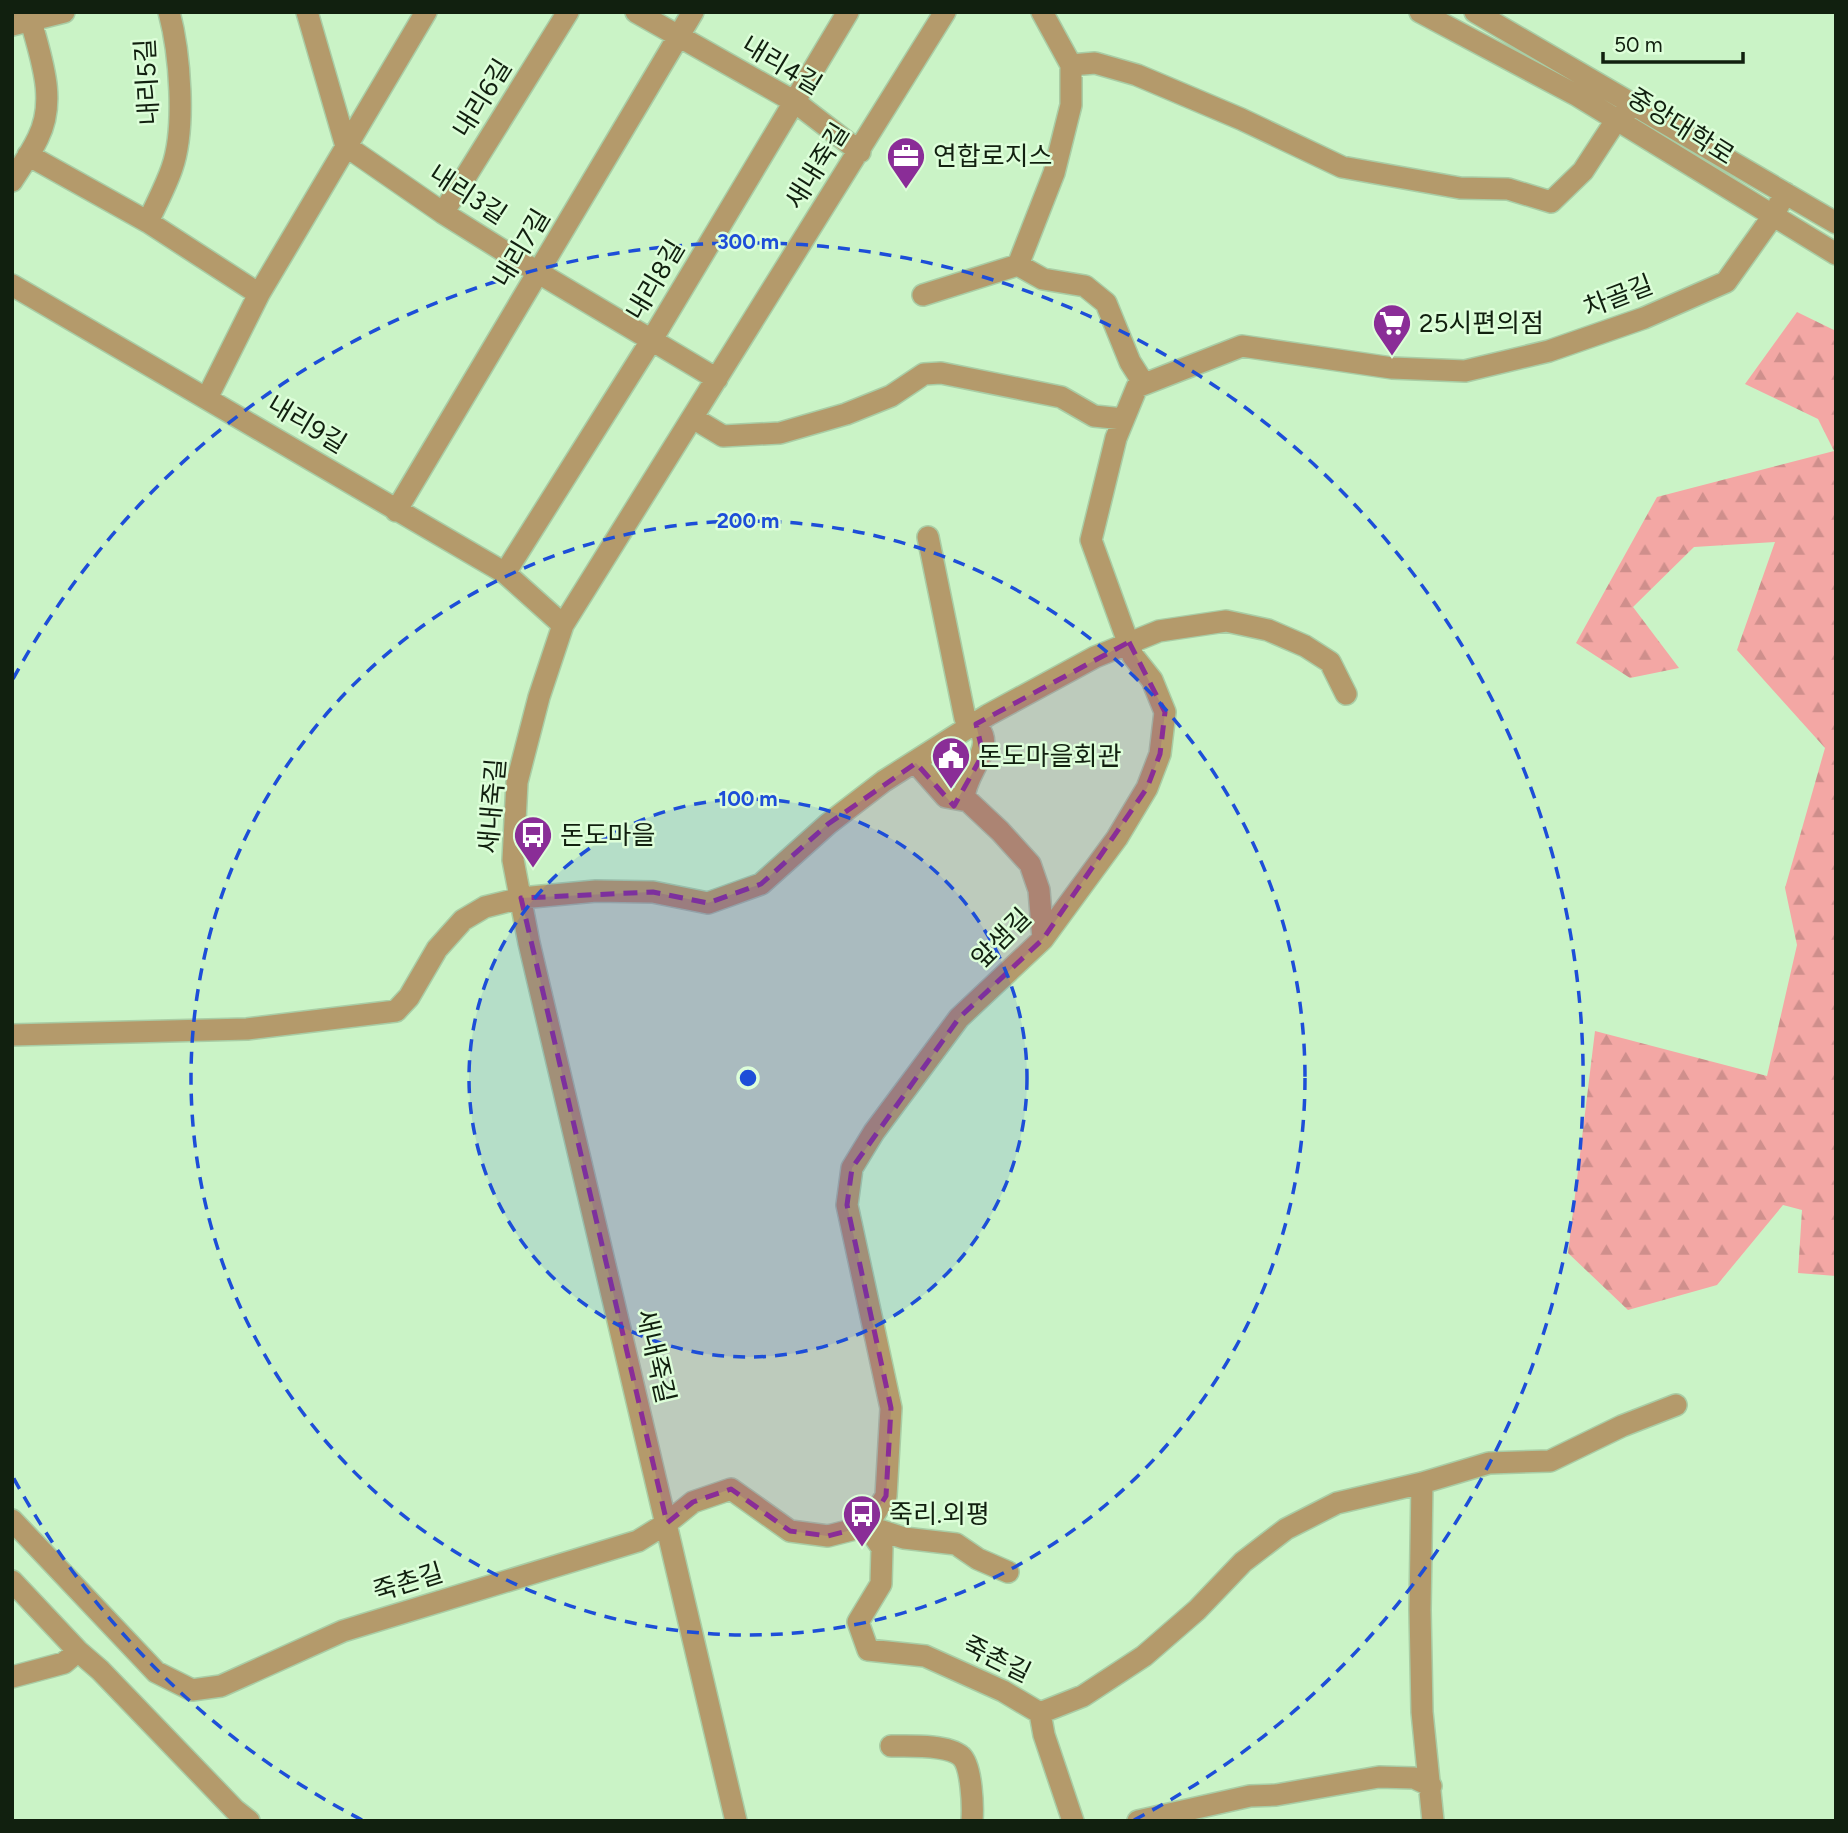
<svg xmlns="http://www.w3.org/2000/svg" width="1848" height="1833" viewBox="0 0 1848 1833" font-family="Figtree,'Noto Sans KR',sans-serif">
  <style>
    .forest { fill: url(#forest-firs) }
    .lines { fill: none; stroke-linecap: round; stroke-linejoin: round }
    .minor-casing { stroke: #a9cda5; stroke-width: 24 }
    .minor { stroke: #b49a6b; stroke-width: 21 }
    .marked { fill: #8a2d97; fill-opacity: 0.2; stroke: #8a2d97; stroke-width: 5; stroke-dasharray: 14 9; stroke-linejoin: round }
    .ring { fill: none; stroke: #1d4ed8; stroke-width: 3.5; stroke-dasharray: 12 9 }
    .labels { text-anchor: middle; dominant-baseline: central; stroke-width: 5; stroke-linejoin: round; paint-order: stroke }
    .street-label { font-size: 26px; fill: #11200f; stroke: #ddfed9 }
    .poi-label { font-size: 26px; fill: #11200f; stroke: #ddfed9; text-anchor: start }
    .centre { fill: #1d4ed8; stroke: #ddfed9; stroke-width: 3.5 }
    .ring-label { font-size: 21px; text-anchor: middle; font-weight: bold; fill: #1d4ed8; stroke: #ddfed9; stroke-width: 5; stroke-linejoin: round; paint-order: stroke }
  </style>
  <defs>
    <pattern id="forest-firs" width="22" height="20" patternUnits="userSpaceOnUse" patternTransform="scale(1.75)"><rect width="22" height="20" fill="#f3a7a4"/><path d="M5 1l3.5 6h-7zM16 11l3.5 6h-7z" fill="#cf8f8c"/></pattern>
  </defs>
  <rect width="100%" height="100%" fill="#caf3c6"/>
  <path class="forest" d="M1797,312L1836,331V1276L1798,1273L1802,1210L1783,1205L1717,1285L1628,1310L1568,1253L1595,1031L1767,1076L1797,945L1785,888L1825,748L1737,650L1775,542L1694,547L1633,607L1679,668L1630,678L1576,643L1657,497L1834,451L1818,419L1745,384Z"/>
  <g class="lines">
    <g class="minor-casing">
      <path id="minor" d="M169,12C180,53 186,128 172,168C166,186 156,204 148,222L259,294
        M307,12L346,146L443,213L539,273L717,379
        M636,12L795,102L860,152
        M1420,12L1578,96L1836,254
        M1475,12L1836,223
        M12,25L64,12
        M1071,65L1095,63L1137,75L1241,119L1342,167L1460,188L1508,189L1551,202L1583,171L1617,119L1633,104
        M28,155L148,222
        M12,181C21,167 31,153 38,138C57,100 41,59 31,21
        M443,213L568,12
        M1018,265L1043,279L1085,286L1106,303L1130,362L1144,384
        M12,285L505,573L563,625
        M923,295L1018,265L1054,173L1071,105V65L1042,12
        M207,398L259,294L426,12
        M693,418L723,436L780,433L846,414L891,396L924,374L941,373L1061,397L1094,416L1123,419
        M396,511L693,12
        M928,537L965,718C1008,741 963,770 964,800
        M505,573L651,341L848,12
        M916,763L946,797L968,801L1000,831L1030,864L1039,890L1043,939
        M12,1035L247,1029L396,1011L409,997L437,949L463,920L485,907L521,898L596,891L653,892L708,903L761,884L828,824L884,781L988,715L1095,657L1159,631L1226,621L1268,630L1305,646L1330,662L1346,694
        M1422,1483L1420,1610L1422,1712L1433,1821
        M12,1520L156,1672L192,1690L221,1686L343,1631L638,1541L667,1523L693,1502L731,1489L790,1531L828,1536L867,1526L886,1496L891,1408L847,1205L852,1168L874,1132L959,1018L1043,939L1117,838L1147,788L1160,754L1165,712L1152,680L1133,656L1091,540L1116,438L1137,387L1242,346L1392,368L1465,371L1549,351L1644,318L1726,282L1773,216L1785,193
        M1008,1572L978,1559L956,1544L904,1538L867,1526L882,1548L881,1584L858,1622L868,1650L925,1656L1003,1691L1040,1713L1044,1735L1073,1821
        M12,1581L78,1651L100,1670L235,1810L249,1821
        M12,1677L64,1663L78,1651
        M1040,1713L1083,1696L1144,1656L1197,1610L1243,1562L1286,1529L1337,1503L1422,1483L1489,1463L1550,1461L1622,1426L1676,1405
        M891,1746C908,1746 947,1744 961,1756C972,1766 973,1807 972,1821
        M736,1821L529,943L513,860L517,782L539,697L563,625L945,12
        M1138,1821L1250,1796L1276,1795L1379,1777L1414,1778L1431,1786"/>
    </g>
    <use href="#minor" class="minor"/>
  </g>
  <path class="marked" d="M1129,642L1165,712L1160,754L1147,788L1043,939L959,1018L852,1168L847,1205L891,1408L886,1496L867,1526L828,1536L790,1531L731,1489L693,1502L667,1523L521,898L653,892L708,903L761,884L828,824L916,763L954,806L983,754L976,724Z"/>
  <circle cx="748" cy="1078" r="279" fill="#1d4ed8" fill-opacity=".12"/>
  <g class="ring">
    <circle cx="748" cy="1078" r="279"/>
    <circle cx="748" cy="1078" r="557"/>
    <path d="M362 1820A836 836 0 0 1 13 1477M13 679A836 836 0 1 1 1134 1820"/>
  </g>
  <defs>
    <g id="office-pin" transform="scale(2.0125)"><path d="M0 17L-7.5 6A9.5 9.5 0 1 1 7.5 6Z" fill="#8a2d97" stroke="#ddfed9"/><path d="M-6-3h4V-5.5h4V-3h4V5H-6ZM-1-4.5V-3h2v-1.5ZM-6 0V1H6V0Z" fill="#fff"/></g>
    <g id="supermarket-pin" transform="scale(2.0125)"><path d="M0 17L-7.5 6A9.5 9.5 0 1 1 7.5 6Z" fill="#8a2d97" stroke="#ddfed9"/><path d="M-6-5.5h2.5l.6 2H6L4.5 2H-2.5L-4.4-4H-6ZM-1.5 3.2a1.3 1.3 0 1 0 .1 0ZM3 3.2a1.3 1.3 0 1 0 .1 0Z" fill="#fff"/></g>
    <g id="civic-pin" transform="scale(2.0125)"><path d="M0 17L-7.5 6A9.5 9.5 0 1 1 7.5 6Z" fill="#8a2d97" stroke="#ddfed9"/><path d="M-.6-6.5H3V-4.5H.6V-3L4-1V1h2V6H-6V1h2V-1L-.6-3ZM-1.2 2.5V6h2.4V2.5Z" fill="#fff"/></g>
    <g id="bus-pin" transform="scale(2.0125)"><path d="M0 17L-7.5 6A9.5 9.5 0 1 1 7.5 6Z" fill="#8a2d97" stroke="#ddfed9"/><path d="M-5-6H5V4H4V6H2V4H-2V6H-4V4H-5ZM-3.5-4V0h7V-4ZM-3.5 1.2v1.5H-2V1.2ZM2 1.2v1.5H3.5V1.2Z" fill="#fff"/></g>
  </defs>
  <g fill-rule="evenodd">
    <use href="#office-pin" x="906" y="156"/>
    <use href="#supermarket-pin" x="1392" y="323"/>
    <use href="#civic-pin" x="951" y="756"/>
    <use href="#bus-pin" x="533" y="835"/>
    <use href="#bus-pin" x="862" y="1514"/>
  </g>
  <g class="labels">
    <g class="street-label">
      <text transform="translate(782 65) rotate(31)">내리4길</text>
      <text transform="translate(147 82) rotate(-93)">내리5길</text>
      <text transform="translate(482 98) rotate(-58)">내리6길</text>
      <text transform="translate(1681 126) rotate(32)">중앙대학로</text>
      <text transform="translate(817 166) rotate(-58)">새내죽길</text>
      <text transform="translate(468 194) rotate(33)">내리3길</text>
      <text transform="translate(521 248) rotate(-59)">내리7길</text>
      <text transform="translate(655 280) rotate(-59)">내리8길</text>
      <text transform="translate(1618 296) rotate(-21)">차골길</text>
      <text transform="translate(307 424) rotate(31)">내리9길</text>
      <text transform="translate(492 806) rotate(-85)">새내죽길</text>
      <text transform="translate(1001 938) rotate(-45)">앞샘길</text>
      <text transform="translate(656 1356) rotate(77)">새내죽길</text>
      <text transform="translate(408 1582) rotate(-17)">죽촌길</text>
      <text transform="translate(997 1659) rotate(26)">죽촌길</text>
    </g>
    <g class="poi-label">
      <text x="933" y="156">연합로지스</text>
      <text x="1419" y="323">25시편의점</text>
      <text x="978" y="756">돈도마을회관</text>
      <text x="560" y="835">돈도마을</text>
      <text x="889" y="1514">죽리.외평</text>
    </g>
  </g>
  <circle cx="748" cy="1078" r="10" class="centre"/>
  <g class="ring-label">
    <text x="748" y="249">300 m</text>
    <text x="748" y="528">200 m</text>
    <text x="748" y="806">100 m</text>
  </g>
  <rect width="1848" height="1833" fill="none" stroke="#11200f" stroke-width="28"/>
  <path d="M1603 52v10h140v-10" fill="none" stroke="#11200f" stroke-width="3.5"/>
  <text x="1614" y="52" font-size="21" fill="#11200f" stroke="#ddfed9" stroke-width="5" paint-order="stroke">50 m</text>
</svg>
